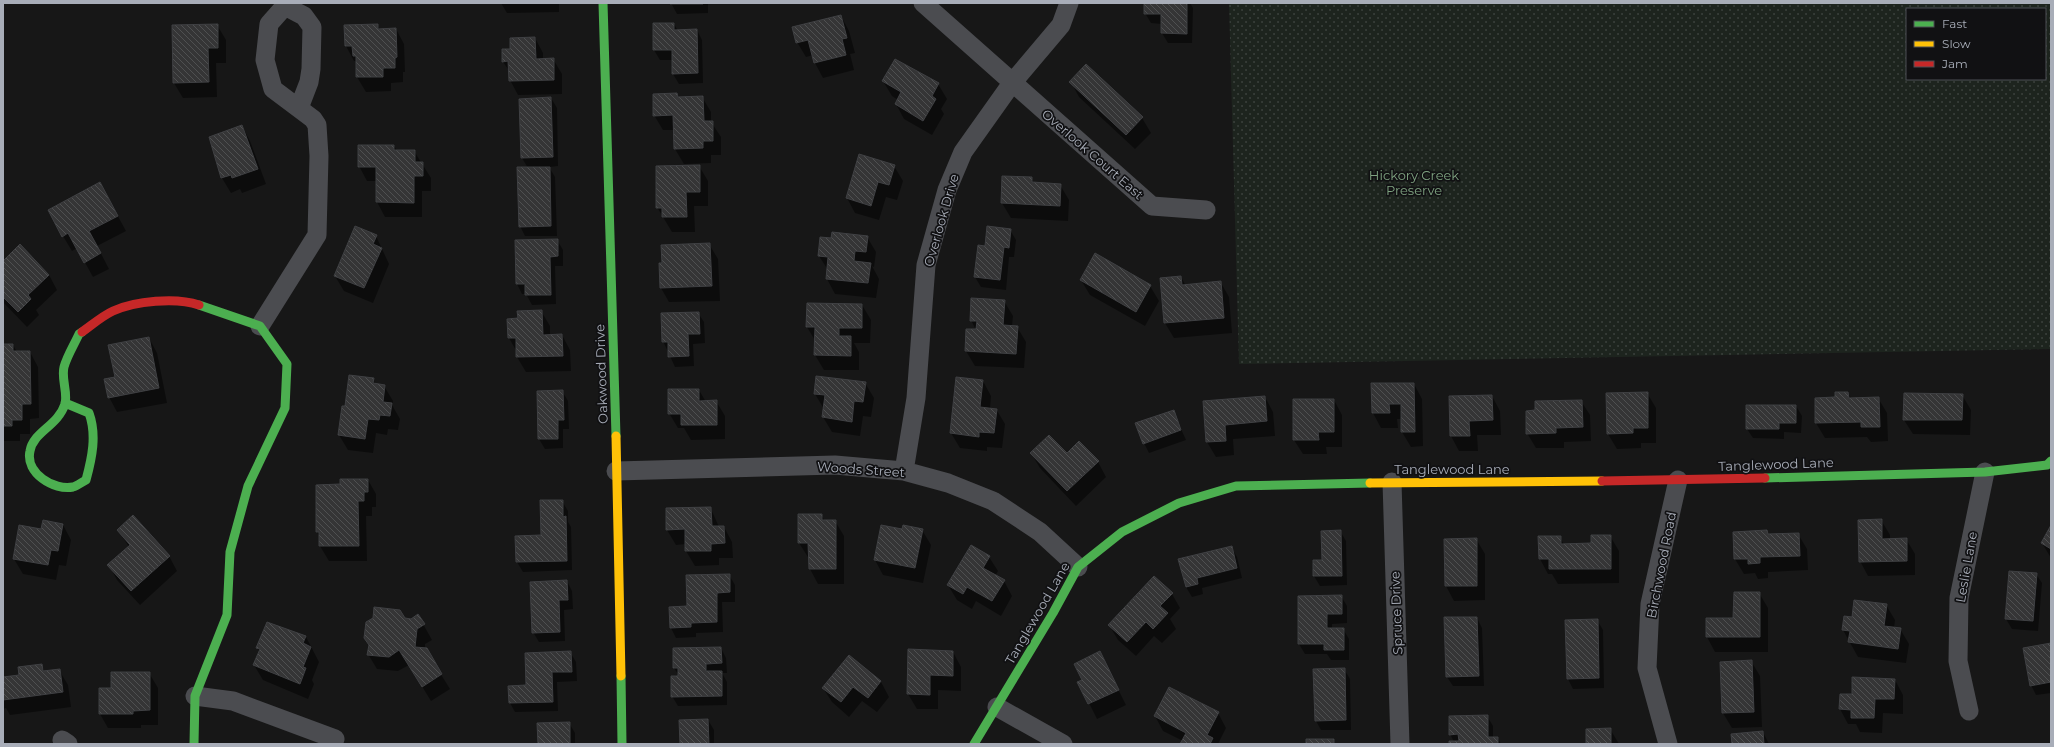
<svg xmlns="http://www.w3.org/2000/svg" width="2054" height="747" viewBox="0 0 2054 747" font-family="Montserrat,sans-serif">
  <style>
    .park { fill: url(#park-dots); fill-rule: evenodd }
    .shadow { fill: #0007 }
    .building { fill: url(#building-back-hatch); stroke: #3f4043 }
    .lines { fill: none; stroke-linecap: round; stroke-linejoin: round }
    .street { stroke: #4b4c50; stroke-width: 19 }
    .fast { stroke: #4caf50; stroke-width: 9 }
    .slow { stroke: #ffc107; stroke-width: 9 }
    .jam { stroke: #c62828; stroke-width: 9 }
    .labels { text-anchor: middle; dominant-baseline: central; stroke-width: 3.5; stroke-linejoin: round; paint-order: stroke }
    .street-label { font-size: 13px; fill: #a8adb8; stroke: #111113 }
    .park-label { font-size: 13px; fill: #7fa381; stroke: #111113 }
  </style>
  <defs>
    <pattern id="park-dots" width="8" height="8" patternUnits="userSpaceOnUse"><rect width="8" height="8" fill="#1d241e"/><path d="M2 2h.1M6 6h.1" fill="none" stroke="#3b413d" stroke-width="1.8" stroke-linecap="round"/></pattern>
    <pattern id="building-back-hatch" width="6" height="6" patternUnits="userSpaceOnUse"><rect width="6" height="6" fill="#353536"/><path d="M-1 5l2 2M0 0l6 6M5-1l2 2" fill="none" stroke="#4f5051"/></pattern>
  </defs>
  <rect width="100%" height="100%" fill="#171717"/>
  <path class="park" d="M1229,3H2051V349L1239,364ZM1907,9H2045V79H1907Z"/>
  <path class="shadow" d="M501,3H559V12L507,13Z
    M671,3H708V13L677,14Z
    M1145,3H1190L1193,8L1192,43H1168L1162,33V24L1151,23L1145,13Z
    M841,16L849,31L855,53L850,54L854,70L823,78L815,63L813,55L806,57L797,42Z
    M654,24H674L678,31L697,30L702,40L703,83L679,84L673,74V60H660L654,50Z
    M217,25L226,40V63H216L217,97L183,98L174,83Z
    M377,25L380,29H396L404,44L405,72H403V82L391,83V91L366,92L357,77L356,61H354L346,46Z
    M535,38L543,53V59H553L562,74V94L518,95L510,80V72L503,62L511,50Z
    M883,81L938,84L947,99L941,109L944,114L932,135L904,119L896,104L898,100L892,96Z
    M1071,82L1142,118L1151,133L1135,149L1079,97Z
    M677,94L679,97H702L711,112V122L721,137V155H711V163L684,164L675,149L674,130H663L654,115Z
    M551,98L557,108L558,166L549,167L555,177L557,236H525L520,226L528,168L522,158Z
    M242,126L250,141L266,184L242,193L240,189L231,193L222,178L216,161Z
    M394,146L397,151H414L431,178V191H422V217H385L377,202V181H367L359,166Z
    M699,166L708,181V206H694L695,232H672L657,207Z
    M894,166L903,181L897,200L886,197L879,220L855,213L847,198Z
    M1003,177L1031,178L1034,183L1060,185L1069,200L1068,221L1011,218L1002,203Z
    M108,198L126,231L97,246L109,269L93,277L77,248L72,251L63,236Z
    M1010,230L1016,240L1014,257H1009L1006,290L981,287L975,277L985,247Z
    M376,236L389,264L373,303L344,291L335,276Z
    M867,237L876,252L874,267L872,266L879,279L876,298L835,294L827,279L828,270L819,256L832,239Z
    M557,240L563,250V266H555L556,304L532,305L526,294H522L517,284L516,241Z
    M709,244L718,259L720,301L669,302L661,288L663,264Z
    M3,262L49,275L57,290L36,310L39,315L27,327L3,302Z
    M1181,277L1186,286L1221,283L1229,297L1232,333L1174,338L1165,323L1161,279Z
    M1081,280L1150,286L1159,301L1145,326L1090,295Z
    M1004,301L1013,316L1012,326L1017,327L1026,342L1024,368L975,366L966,351L976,330L971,320Z
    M808,304L862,305L871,320L870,343H854L859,352V370H824L815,355L816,342L807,327Z
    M541,311L550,326V336L562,335L570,350L571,371L526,372L517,357V352L509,338L519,319Z
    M698,313L704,322L705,343L693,344L694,366L675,367L663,341Z
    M149,338L157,353L167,403L117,412L109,397L116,378Z
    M3,345H13L17,352H30L38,367L39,418L30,419V434H20V441H3Z
    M373,379L376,385L384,386L393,401L392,405L400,419L398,430L388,429L387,435L376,433L373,453L348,450L339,435L346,407Z
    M983,381L991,396L990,409H996L1005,424L1002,448L987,447V451L960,448L951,433Z
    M865,383L874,398L871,417L863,416L860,436L832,432L823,417L824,409L815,394Z
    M1372,384H1414L1422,399L1423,446L1411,447L1402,432V419H1397L1398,428H1381L1373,413Z
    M699,390L706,402L716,401L725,416V439L691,440L684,428H678L669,413Z
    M562,391L568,401L569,429H563V448L545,449L539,439Z
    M1647,393L1656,408V443H1641V448L1617,449L1608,434Z
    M1848,393L1851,398H1878L1887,413L1888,441L1871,442L1867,437L1825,438L1816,423L1836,398Z
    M1962,395L1971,410L1970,435L1913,434L1904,420Z
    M1492,396L1500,411L1501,435H1477L1478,451H1459L1451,436L1450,397Z
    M1265,397L1273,412L1275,436L1233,439L1234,455L1216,457L1207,442L1204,402Z
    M1334,400L1342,415V447H1326L1327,454H1303L1294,440Z
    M1581,401L1590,415L1591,441L1564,442V448H1536L1527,433L1536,411Z
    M1796,406L1802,416L1801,433L1784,432V439L1753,438L1747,429Z
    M1173,411L1186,440L1149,453L1144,443Z
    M1031,453L1067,455L1098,462L1106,477L1076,506L1040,468Z
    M368,480L376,494V507H372V516H366L367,561H329L320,546V537L317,532L341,485Z
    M562,501L568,511V522L571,527L572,570L523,572L517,562L542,536Z
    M711,509L719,527H724L732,542L733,558H719V565L695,566L686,551V544L676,545L667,530Z
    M821,515L825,521H835L844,536V584H818L810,569L809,557H808L799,543Z
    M1881,520L1890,535V540L1906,539L1915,554V575L1868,576L1860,561Z
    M63,525L71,540L66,566L59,565L56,580L23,574L14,559L42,530Z
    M2051,527V558L2042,543Z
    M118,530L169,556L177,571L140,605L117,580L109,565L129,547Z
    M903,530H922L931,545L923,583L883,575L875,560Z
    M1340,531L1346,541L1347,585L1320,586L1314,576Z
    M1767,531L1769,535L1798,534L1807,549L1808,570L1768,572V578L1758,579L1755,573L1744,574L1735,559L1734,533Z
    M1610,536L1619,551V583L1558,584L1552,574H1548L1540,559L1560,537L1564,545L1592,544Z
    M1476,539L1485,554V600L1454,601L1446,586Z
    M1231,547L1237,557L1242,578L1202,588L1203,594L1192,597L1186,587L1180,560Z
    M989,557L998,571L995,576L1004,581L1012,596L1001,616L976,601L972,609L957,600L948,585Z
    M2036,574L2042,583L2038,631L2012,629L2006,619Z
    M729,575L735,585V602H722L723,632L696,633V637L676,638L671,628L688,607Z
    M567,581L572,591L573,609L564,610L565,641L539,642L533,632Z
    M1759,593L1768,608V652H1715L1707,637L1734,619Z
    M1172,594L1180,608L1170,619L1176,629L1162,643L1154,636L1136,656L1118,640L1109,625Z
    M1341,596L1347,606V623L1332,624V629H1343L1349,639V660H1331L1327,654H1305L1299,644V597Z
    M1886,605L1895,620L1894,628L1900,629L1909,644L1906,663L1858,657L1843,630L1853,618Z
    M418,615L432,640L425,644V649L450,689L431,701L409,665L398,671L377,669L368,654L404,619L411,620Z
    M1477,618L1482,628L1484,686H1453L1447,677Z
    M1597,620L1603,630L1604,688L1573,689L1568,679L1566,621Z
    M297,634L306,637L319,662L312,680L314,684L308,699L263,680L254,665L260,652L257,648Z
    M2051,644V693L2036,695L2031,685Z
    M721,648L726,658L727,673H722L727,682V705L678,706L672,696L680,677L674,668Z
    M570,652L576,662L577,681L557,682L558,711L515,712L510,703L527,686Z
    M953,652L961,667V691L938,690V709H917L908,694Z
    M1100,653L1126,705L1097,719L1079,683L1083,681Z
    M849,657L881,682L889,697L877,712L862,701L849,717L832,702L823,688Z
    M1751,661L1760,676L1762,727L1732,728L1723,713L1721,663Z
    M41,665L45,672L59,670L68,685L71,707L10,715L6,708L3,709V678L20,676Z
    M1344,669L1350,679L1351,730H1321L1316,721Z
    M149,673L158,688V725H141V728H108L100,714L112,689Z
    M1895,680L1903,695V714L1883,713L1882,733L1860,732L1856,724H1848L1840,709L1853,696Z
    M1169,688L1218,713L1226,728L1218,744H1181L1183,741L1163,731L1155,716Z
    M1487,716L1493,726V738H1498L1501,744H1450L1454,742L1450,734Z
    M708,720L714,730V744H681Z
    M569,723L575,733V744H539Z
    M1610,729L1619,744H1587Z
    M1763,732L1769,744H1733Z"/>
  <path class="building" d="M670,3H703V4H670Z
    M1144,3H1187V34L1161,33V14H1144Z
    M841,15L847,38L842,39L846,55L814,63L808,40L796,43L792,27Z
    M653,23H674V30L697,29L698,73L672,74V50H653Z
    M218,24V48H208L209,82L173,83L172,25Z
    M378,24V29L396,28L397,57L395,58V68H383V77H356V56H353L352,46H345L344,25Z
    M535,37L536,59L554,58V80L509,81L508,61L502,62V49H510V38Z
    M895,59L939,83L932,96L936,99L923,121L895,104L901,92L882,81Z
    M1086,64L1143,117L1126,135L1069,82Z
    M677,93L678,97L703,96L704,121H713V141H703V148L674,149L673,115L653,116V94Z
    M551,97L553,157L521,158L519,99Z
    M242,125L258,169L232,178L231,175L221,178L209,137Z
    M358,145H394V150H415V162H423V176H414V203L376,202V167H358Z
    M859,154L895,165L889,185L878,182L871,206L846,198Z
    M700,165V192H686L687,217H662V208H656V166Z
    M517,167H550L551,226L519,227Z
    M1002,176L1032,177V182L1061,184L1060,206L1001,203Z
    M100,182L118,216L89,231L101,253L84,263L68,233L62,237L48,210Z
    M355,226L377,235L373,244L382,248L364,288L334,276Z
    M987,226L1011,229L1009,248L1004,247L1000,280L974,277L978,245L985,246Z
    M832,232L868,236L866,252L855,251L854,261L871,263L868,283L826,279L828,257L818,256L820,237L831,238Z
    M558,239V256L550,257L551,295H525V284H516L515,240Z
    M710,243L712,286L660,288L659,263H662L661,245Z
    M20,244L49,275L28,295L31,299L18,312L3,297V261Z
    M1095,253L1151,285L1136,312L1080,280Z
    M1181,276L1182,285L1221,281L1224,318L1164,323L1160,278Z
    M971,298L1005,300L1003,325L1018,326L1016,354L965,351L966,329H976L977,321H970Z
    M807,303L862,304V328H839V336H851V356L814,355L815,327H806Z
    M542,310L543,335L562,334L563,356L516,357V338H508L507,319L518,318L517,311Z
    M699,312L700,334H688L689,356L668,357V342H662L661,313Z
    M149,337L159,388L108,398L104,379L115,377L108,345Z
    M3,344H13V351H30L31,404H22V420H12V426H3Z
    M349,375L374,378L373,383L385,385L383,402L392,403L390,416L380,415L379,420L368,419L365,439L338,435L342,406H345Z
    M816,376L866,382L863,402L854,401L852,422L822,417L825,395L814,394Z
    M956,377L983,380L980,407L997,409L994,433L979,432V437L950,433Z
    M1371,383H1414L1415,432H1401V404H1389L1390,413H1372Z
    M668,389H699V401L717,400V425H681V414H668Z
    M563,390L564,420H558V439H538L537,391Z
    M1648,392V428H1633V433L1607,434L1606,393Z
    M1835,392H1848L1849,398L1879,397L1880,427H1861V422L1815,423V398L1835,397Z
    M1904,393L1963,394L1962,420H1903Z
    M1492,395L1493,420L1469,421L1470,436H1450L1449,396Z
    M1265,396L1267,421L1225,425L1226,441L1206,442L1203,401Z
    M1293,399H1334V432H1318L1319,440H1293Z
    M1582,400L1583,427L1556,428V433L1526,434V411L1535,410V401Z
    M1746,405H1796V423H1779V429H1746Z
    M1174,410L1181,430L1143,444L1135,423Z
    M1049,435L1067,453L1079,441L1099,461L1067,491L1030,453Z
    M340,479H368V492H364V501H358L359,546H319V532H316V485L340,484Z
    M540,500H563V517L566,516L567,561L516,562L515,536L541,535Z
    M711,507L712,526H724L725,543L711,544V551H685V529L666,530V508Z
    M798,514H822V520H836V569H809L808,543H798Z
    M133,515L170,556L131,591L107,565L130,545L117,530Z
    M1882,519V539L1907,538V561L1859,562L1858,520Z
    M43,520L63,524L58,551L51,550L48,565L13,559L19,525L41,529Z
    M881,525L902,529L903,525L923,529L915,568L874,560Z
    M2051,525V549L2041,543Z
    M1341,530L1342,576H1313V560H1322L1321,531Z
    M1767,530L1768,534L1799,533L1800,556L1760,557V563L1748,564V559H1734L1733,532Z
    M1591,535H1611V569H1549V559H1539L1538,536H1561V544L1591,543Z
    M1477,538V586H1445L1444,539Z
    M971,545L990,556L983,568L1005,580L992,601L967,587L963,594L947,585Z
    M1232,546L1237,568L1197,578L1198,584L1186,587L1178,559Z
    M2009,571L2037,573L2033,621L2005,619Z
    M730,574V592L717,593V622L691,623V627L670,628L669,607L687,606L686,575Z
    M1154,576L1173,593L1160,606L1168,613L1153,629L1146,622L1127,642L1108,625Z
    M567,580L568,600H559L560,632L532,633L530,582Z
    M1734,592H1760V637H1706V618H1733Z
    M1342,595V614H1327V628H1344V650H1324V644H1298V596Z
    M1854,600L1887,604L1884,626L1901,628L1898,649L1848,642L1850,631L1842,630L1844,616L1852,617Z
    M374,607L400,610L405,618L411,619L418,614L425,624L417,629L415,647L427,648L442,674L422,687L399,650L389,657L367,655L369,645L364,638L366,622L373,618Z
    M1444,617H1477L1479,676L1446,677Z
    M1598,619L1599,678L1567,679L1565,620Z
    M267,622L306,636L303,643L311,647L303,667L306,668L300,684L253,665L260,649L256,648Z
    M2051,643V682L2030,686L2023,648Z
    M721,647L722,663L706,664V671H722V696L671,697V676H678V668H673V648Z
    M908,649L953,651V676L930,675V695L907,694Z
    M571,651L572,672H552L553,702L509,703L508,686L526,685L525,653Z
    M1100,651L1119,690L1088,704L1077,682L1082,680L1074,664Z
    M849,655L881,681L868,698L853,687L841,702L822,688Z
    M1752,660L1754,712L1722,713L1720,662Z
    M42,664L43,671L60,669L63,692L3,700V677L19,675L18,667Z
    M1345,668L1346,720L1315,721L1313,669Z
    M111,672H150V710L133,711V714H99V688H111Z
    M1852,677L1895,679L1894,699H1875L1874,718H1851V710L1839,709L1840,694H1852Z
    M1169,687L1219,712L1207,735L1213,738L1210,744H1180L1186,733L1154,716Z
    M1488,715V737H1498V744H1449V741H1459L1458,734L1449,735V716Z
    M708,719L709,744H680L679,720Z
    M570,722V744H538L537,723Z
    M1611,728V744H1586V729Z
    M1763,731L1764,744H1732L1731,734Z
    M1306,739H1334V744H1306Z"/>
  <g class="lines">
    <path class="street" d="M923,3L1152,206L1206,210
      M285,6L304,16L312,27L311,69L309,82L299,108
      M260,326L317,235L319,156L317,125L313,119L273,89L265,60L269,24L285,6V3
      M616,471L835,465L904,471L948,483L993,501L1040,532L1078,567
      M904,471L916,398L926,265L947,190L963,152L1012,83L1061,25L1069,3
      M1392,482L1400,744
      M195,696L233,701L335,739
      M997,707L1063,744
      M1969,711L1958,661L1959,598L1985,472
      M62,740L68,744
      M1668,744L1647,668L1650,604L1678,480"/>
    <path class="fast" d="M603,3L616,436
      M65,403L89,413C97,435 92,458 86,480C82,482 77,486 73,487C54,491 25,473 30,451C33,432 58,426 65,404C68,392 61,379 64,367C67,356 74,345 79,334L82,332
      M1765,478L1985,472L2047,465L2051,461
      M621,676L622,744
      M194,744L195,696L227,615L230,552L248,486L285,408L287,364L260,326L199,305
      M974,744L1053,613L1078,567L1122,532L1179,503L1236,486L1370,483"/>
    <path class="slow" d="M616,436L621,676
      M1370,483L1602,481"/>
    <path class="jam" d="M82,332C92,325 102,316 113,311C135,301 176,297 199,305
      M1602,481L1765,478"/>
  </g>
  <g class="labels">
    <g class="street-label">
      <text transform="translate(1093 154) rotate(41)">Overlook Court East</text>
      <text transform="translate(941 220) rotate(-74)">Overlook Drive</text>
      <text transform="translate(601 374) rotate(-92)">Oakwood Drive</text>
      <text transform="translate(1776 464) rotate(-2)">Tanglewood Lane</text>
      <text transform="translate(861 469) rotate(4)">Woods Street</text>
      <text x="1452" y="469">Tanglewood Lane</text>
      <text transform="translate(1661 565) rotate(-79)">Birchwood Road</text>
      <text transform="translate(1966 567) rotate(-80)">Leslie Lane</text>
      <text transform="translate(1037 613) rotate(-60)">Tanglewood Lane</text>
      <text transform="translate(1396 613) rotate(-92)">Spruce Drive</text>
    </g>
    <g class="park-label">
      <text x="1414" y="175">Hickory Creek<tspan x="1414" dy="15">Preserve</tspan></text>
    </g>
  </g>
  <rect width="2054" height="747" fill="none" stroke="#a8adb8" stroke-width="8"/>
  <rect x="1906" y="8" width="140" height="72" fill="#111113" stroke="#4d4f55"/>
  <rect x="1914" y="21" width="20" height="6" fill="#4caf50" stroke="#4d4f55"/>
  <text x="1942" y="28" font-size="12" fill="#a8adb8">Fast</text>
  <rect x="1914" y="41" width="20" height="6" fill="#ffc107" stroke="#4d4f55"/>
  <text x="1942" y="48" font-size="12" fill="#a8adb8">Slow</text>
  <rect x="1914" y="61" width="20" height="6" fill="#c62828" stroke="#4d4f55"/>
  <text x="1942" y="68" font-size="12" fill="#a8adb8">Jam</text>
</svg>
